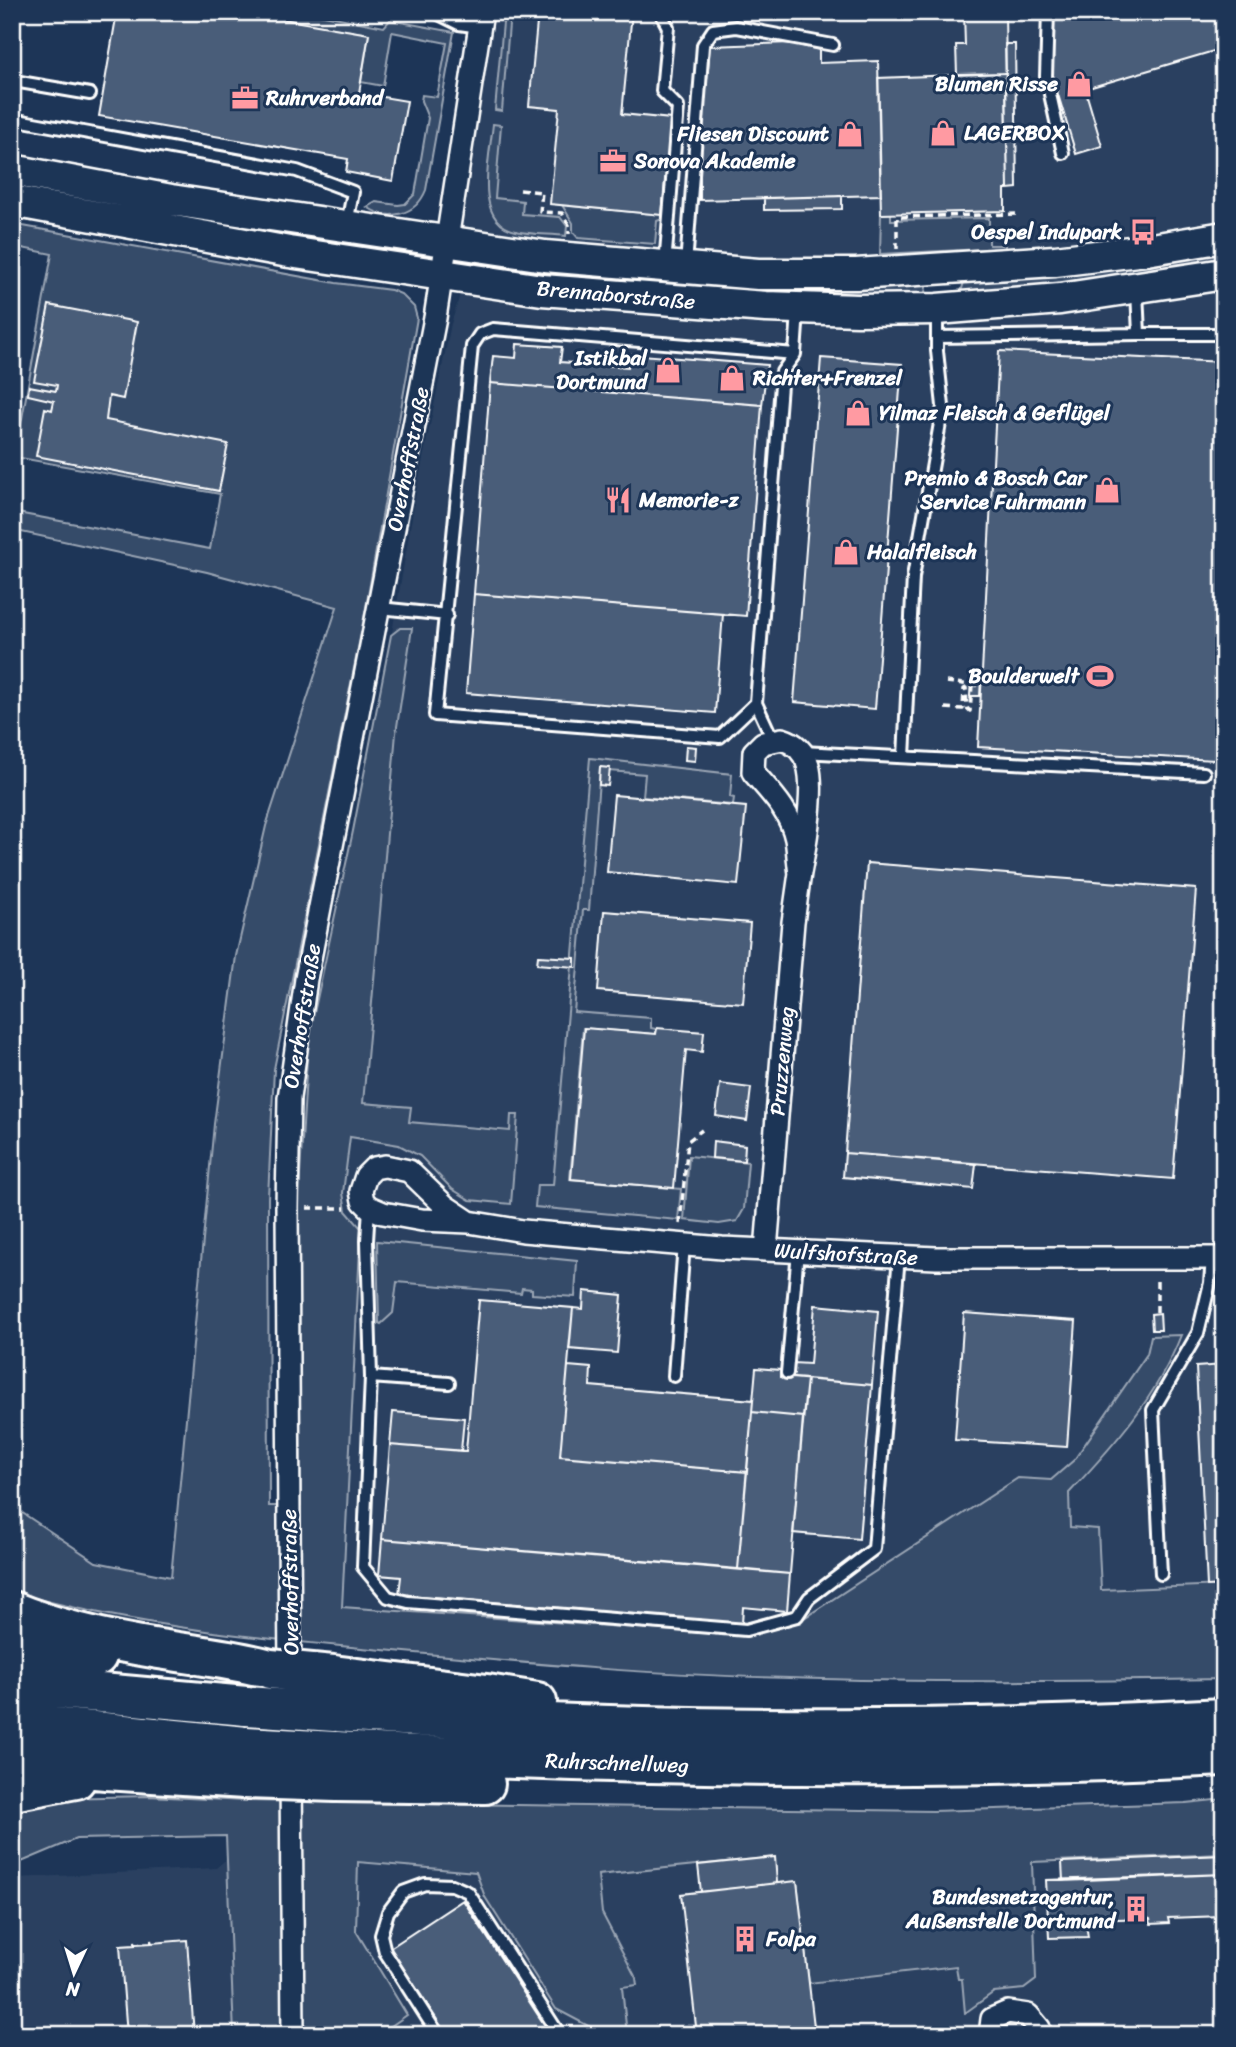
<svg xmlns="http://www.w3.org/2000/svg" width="1236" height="2047" viewBox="0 0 1236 2047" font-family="Sriracha,sans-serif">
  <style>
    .built { fill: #2a4161 }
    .green { fill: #364b69; stroke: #9aa5b4; stroke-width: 2 }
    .building { fill: #4a5d79; stroke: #fff; stroke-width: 2 }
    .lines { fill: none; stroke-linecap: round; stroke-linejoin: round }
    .service-casing { stroke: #fff; stroke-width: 16 }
    .minor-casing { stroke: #fff; stroke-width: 26 }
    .secondary-casing { stroke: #fff; stroke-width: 35 }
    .motorway-casing { stroke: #fff; stroke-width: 44 }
    .path { stroke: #fff; stroke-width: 3.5; stroke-dasharray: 7 5; stroke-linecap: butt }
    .service { stroke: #1d3557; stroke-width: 10 }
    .minor { stroke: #1d3557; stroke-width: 21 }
    .secondary { stroke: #1d3557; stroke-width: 30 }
    .motorway { stroke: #1d3557; stroke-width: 38 }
    .motorway-bridge-casing { stroke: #fff; stroke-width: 44; stroke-linecap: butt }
    .motorway-bridge { stroke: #1d3557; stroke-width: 38 }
    .labels { text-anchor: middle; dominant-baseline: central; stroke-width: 6; stroke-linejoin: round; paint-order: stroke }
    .poi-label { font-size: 21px; font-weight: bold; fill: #fff; stroke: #1d3557; text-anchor: start }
    .street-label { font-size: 21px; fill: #fff; stroke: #1d3557 }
  </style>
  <rect width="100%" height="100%" fill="#1d3557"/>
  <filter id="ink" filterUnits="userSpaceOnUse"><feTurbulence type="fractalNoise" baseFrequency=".0143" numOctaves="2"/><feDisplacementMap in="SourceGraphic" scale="14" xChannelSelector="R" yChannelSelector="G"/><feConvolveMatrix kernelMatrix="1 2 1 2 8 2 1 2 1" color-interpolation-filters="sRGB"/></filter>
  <g filter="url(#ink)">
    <path class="built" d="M486,12H1224V232L858,269L452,237Z
      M1224,279V1596L737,1641L333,1612L342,924L417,488L451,324L464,282L770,312Z
      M1224,1799V2035H12V1886L16,1878L216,1868L284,1810L933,1811L1186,1803Z"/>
    <path class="green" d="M241,12H309L384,27L390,20L454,32L426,190C416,215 389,222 367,207L376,202L398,205L405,204L415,194L428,118L421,101L422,95L437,97L447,43L392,32L383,86L361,82L369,34Z
      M504,12H510L502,111L495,110Z
      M671,119H673L665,218L657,221L655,244L578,238L573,232V223L562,205L662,215Z
      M493,124L501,125L495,198L523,201L522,214L560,217L567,226L566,236C550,234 532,235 516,231C472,222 490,156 493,124Z
      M891,213V220L989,218V245H1005V248L880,254L881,214Z
      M12,224L336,283L391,290L401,294L414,307L417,318L365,613L274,1069L268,1198L269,1506H301L298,1208L308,1041L353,831L391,635L400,628H412L396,733L363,1103L411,1107L409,1122L510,1131L511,1115H518L511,1204L470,1200L452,1189L420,1156L399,1145L350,1137L343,1193L346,1211L361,1228L342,1607L733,1635L801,1620L1018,1478L1051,1480L1074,1460L1147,1354L1151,1336L1181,1335C1157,1397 1114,1445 1069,1493L1070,1527L1098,1529L1101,1590L1224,1585V1679C1079,1681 934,1683 789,1678C661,1675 532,1664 405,1652C272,1640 140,1628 12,1592V1506L96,1562L171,1577L214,1124L236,956L266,826L337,607L207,572L12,530V512L210,549L220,494L15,457L52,254L12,246Z
      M1224,246V261L1116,281L961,292L964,282Z
      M502,269L722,288L778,287L779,297L577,283Z
      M927,282L924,298H817V286Z
      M590,758L732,774L730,797L734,798L733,805L643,797L645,774L609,771L600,767L589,910H583L574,1012L651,1018V1028L656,1029V1034L583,1028L570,1179L681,1189L678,1220L535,1207L537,1185H553Z
      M689,1156L748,1162L744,1209L737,1221L719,1224L684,1220Z
      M377,1241L577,1261L575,1297L532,1294V1289L522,1288L521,1293L397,1282L393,1313L381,1324L379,1323Z
      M149,1796L245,1801L933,1811L1186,1803L1224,1799V1854L1032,1862L1036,1980L1024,1989L994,1992L965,2013L962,1979H958L956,1966L809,1983L797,1881L777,1883L774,1857L598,1875L602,1913L636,1978L637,1985L622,1987L627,2035H595L594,2029L556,2009L485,1897L476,1872L358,1862L356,1931L407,2015L378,2035H234L226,1836L76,1839L12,1866V1811L58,1798Z"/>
    <path class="building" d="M117,12H241L369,34L359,93L407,101L393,181L346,172L348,159L99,116Z
      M538,12H632L622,114L671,119L662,215L550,204L559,109L529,106Z
      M792,12H818L817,17Z
      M964,12H1005L1006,73L957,74L956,45H965Z
      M1053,12H1224V48L1085,89L1102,146L1076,154L1053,78Z
      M790,43L819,50V63L878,61L881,195L700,200V154L710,46Z
      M1005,44H1015L1017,188L1008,189Z
      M1006,73L1008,189H1005V211L881,214L878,78Z
      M842,196V209L764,210V198Z
      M49,305L137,322L123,399L109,396L106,420L228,444L219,491L36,456L45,408L52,410L54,401L28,395L29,386L56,391L57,385L34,381Z
      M517,344L562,347L560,362L628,367L629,354L767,365L762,405L490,383L493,356L516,358Z
      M999,351L1224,362V588L1215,760L978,747Z
      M821,358L902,364L875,709L794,702Z
      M490,383L762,405L746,616L474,594Z
      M474,594L723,614L715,713L466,693Z
      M971,678L981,679L980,696H970Z
      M686,746L696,747L695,761L685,760Z
      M600,767L610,768L608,786L599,785Z
      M614,795L746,807L738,885L607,872Z
      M867,863L1196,889L1173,1179L845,1153Z
      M604,911L750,923L743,1003L598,991Z
      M538,956L575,958V967L537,964Z
      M584,1028L656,1034L657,1028L704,1032L702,1052L686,1050L674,1188L571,1179Z
      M720,1084L751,1088L747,1121L716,1116Z
      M713,1141L745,1145L744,1161L712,1158Z
      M845,1153L976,1164L973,1189L843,1177Z
      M584,1291L622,1295L617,1353L569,1349L573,1308L583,1309Z
      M479,1300L573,1308L560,1456L747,1472L738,1569L382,1539L390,1445L466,1451Z
      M815,1305L878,1311L872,1385L792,1378L793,1363L810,1364Z
      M1224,1311V1328H1218L1217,1312Z
      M964,1313L1076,1321L1067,1447L955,1440Z
      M1160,1313L1161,1330H1152L1151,1314Z
      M1224,1365V1585L1207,1586L1196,1367Z
      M568,1366L591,1368L590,1386L753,1400L747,1472L560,1456Z
      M756,1368L780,1370V1377L807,1379L803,1417L752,1412Z
      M807,1379L872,1385L859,1539L793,1533Z
      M393,1412L464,1418L461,1451L390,1445Z
      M752,1412L803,1417L790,1574L738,1569Z
      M382,1539L790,1574L787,1611L743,1607L742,1624L399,1594L401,1577L379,1575Z
      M1224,1855V1874L1063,1881L1062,1862Z
      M775,1857L777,1883L701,1892L698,1865Z
      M1224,1874L1223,1916L1168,1918L1169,1923L1151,1924L1150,1919L1147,1918L1089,1920L1086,1924L1088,1937L1049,1938L1046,1880Z
      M797,1881L815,2035H697L681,1894Z
      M463,1900L551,2035H447L390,1948Z
      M151,1940L152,1943L187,1940L194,2035H127L120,1946L135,1945V1941L136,1944L151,1943Z
      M884,2029L885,2035H836Z"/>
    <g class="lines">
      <g class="service-casing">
        <path id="service" d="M435,12L459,24L480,27
          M660,12L668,27L662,91L678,107L665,265
          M1048,12L1046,76L1063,153
          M12,82L14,81L90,94
          M12,119L297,171L353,192L347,224
          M686,265L703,45L713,30L736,27L833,45
          M1139,334H1224
          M937,337L1139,334L1137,291
          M795,354L493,329L480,334L472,346L435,715L720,737L756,703L782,372L795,354L798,311
          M380,608L447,615
          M756,703L773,740
          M802,752L1204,773
          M904,757L913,577L943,406L937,351V312
          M369,1207L367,1241L371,1377L449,1383
          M787,1373L798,1251
          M674,1376L684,1244
          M371,1377L363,1567L388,1597L408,1602L746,1630L797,1616L809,1598L874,1549L899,1256
          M1161,1574L1153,1410L1198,1333L1210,1283L1212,1258
          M438,2035L385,1952L381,1935L388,1912L403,1892L425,1884L452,1885L468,1892L560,2035"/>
      </g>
      <g class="minor-casing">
        <path id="minor" d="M782,739C795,743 804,751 808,765C815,789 805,847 800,873C798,862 798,850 796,839C790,811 771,793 753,772L754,752L763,743Z
          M469,1222L445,1206L409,1171L385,1166L374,1168L366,1176L361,1191L363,1201L369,1207L383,1213L422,1220L469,1222L523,1231L722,1248L936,1258H1224
          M766,1250L793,922L800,873
          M290,1679L287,1207L289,1098L306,979L435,318L482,12
          M291,1771L293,2035
          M990,2035L992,2019L1008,2012L1028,2015L1039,2028L1041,2035"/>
      </g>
      <g class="secondary-casing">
        <path id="secondary" d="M12,170L171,200L545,256L758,274H856L1055,261L1146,250L1224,237
          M12,201L289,252L542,290L766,307L858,310L937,309L1060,299L1224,274"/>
      </g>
      <g class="motorway-casing">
        <path id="motorway" d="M12,1611C58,1630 109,1641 159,1649C196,1655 233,1659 270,1669
          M12,1647L97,1656
          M333,1675L487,1694L537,1702
          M12,1685L246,1706
          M334,1712C630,1731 927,1734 1224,1718
          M12,1723L246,1746
          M335,1751C632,1767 927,1771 1224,1756
          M12,1761L106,1770L245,1779
          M336,1782L485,1784
          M12,1791L76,1779"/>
      </g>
      <path class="path" d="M520,190L542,192L540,212L562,213L569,225V234
        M897,249V217L1019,214
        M946,682L981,686
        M945,708L963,709L964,689L966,688L967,708L970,711L972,685
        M307,1208H345
        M680,1224L688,1141L702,1130
        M1157,1281V1313"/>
      <use href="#service" class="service"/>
      <use href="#minor" class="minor"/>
      <use href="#secondary" class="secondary"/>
      <use href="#motorway" class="motorway"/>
      <g class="motorway-bridge-casing">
        <path id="motorway-bridge" d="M270,1669L333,1675
          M246,1706L334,1712
          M246,1746L335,1751
          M245,1779L336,1782"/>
      </g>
      <use href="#motorway-bridge" class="motorway-bridge"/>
    </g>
  </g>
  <defs>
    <g id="shop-bare" transform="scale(2.1)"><path d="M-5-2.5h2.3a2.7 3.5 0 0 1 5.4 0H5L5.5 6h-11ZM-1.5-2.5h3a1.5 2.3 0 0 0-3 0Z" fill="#ff9aa2" stroke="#1d3557" stroke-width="2.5" paint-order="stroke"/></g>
    <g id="office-bare" transform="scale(2.1)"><path d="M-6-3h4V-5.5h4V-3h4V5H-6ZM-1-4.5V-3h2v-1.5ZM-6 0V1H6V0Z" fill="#ff9aa2" stroke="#1d3557" stroke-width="2.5" paint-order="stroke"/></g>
    <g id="bus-bare" transform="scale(2.1)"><path d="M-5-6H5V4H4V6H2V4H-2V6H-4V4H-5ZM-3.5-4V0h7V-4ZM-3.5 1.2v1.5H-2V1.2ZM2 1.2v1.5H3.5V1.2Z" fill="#ff9aa2" stroke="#1d3557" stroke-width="2.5" paint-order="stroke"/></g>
    <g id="restaurant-bare" transform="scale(2.1)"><path d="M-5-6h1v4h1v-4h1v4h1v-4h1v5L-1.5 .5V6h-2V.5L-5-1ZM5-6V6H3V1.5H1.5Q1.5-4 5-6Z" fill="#ff9aa2" stroke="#1d3557" stroke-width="2.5" paint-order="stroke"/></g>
    <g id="stadium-bare" transform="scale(2.1)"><path d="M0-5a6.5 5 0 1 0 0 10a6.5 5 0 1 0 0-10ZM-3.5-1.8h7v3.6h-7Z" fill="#ff9aa2" stroke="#1d3557" stroke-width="2.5" paint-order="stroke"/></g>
    <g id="building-bare" transform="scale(2.1)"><path d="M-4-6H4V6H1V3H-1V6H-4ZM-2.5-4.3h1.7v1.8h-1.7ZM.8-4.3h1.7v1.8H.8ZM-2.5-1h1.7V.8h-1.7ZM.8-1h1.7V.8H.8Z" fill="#ff9aa2" stroke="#1d3557" stroke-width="2.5" paint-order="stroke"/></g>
  </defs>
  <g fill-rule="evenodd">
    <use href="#shop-bare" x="1079" y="84"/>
    <use href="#office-bare" x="245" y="98"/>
    <use href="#shop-bare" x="943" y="133"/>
    <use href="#shop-bare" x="850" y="134"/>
    <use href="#office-bare" x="613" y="161"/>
    <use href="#bus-bare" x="1143" y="232"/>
    <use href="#shop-bare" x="668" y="370"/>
    <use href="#shop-bare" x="732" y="378"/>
    <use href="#shop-bare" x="858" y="413"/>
    <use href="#shop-bare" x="1107" y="490"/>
    <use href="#restaurant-bare" x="618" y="500"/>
    <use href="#shop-bare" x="846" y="552"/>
    <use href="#stadium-bare" x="1100" y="676"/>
    <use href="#building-bare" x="1136" y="1909"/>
    <use href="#building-bare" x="745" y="1939"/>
  </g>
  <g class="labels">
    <g class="poi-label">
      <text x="1058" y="84" text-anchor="end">Blumen Risse</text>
      <text x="266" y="98">Ruhrverband</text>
      <text x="964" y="133">LAGERBOX</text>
      <text x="829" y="134" text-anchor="end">Fliesen Discount</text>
      <text x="634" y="161">Sonova Akademie</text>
      <text x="1122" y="232" text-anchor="end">Oespel Indupark</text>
      <text x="647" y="358" text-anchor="end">Istikbal<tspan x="647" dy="24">Dortmund</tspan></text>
      <text x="753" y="378">Richter+Frenzel</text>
      <text x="879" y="413">Yilmaz Fleisch &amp; Geflügel</text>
      <text x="1086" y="478" text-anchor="end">Premio &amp; Bosch Car<tspan x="1086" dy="24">Service Fuhrmann</tspan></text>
      <text x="639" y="500">Memorie-z</text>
      <text x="867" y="552">Halalfleisch</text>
      <text x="1079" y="676" text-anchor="end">Boulderwelt</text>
      <text x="1115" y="1897" text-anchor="end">Bundesnetzagentur,<tspan x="1115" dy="24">Außenstelle Dortmund</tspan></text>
      <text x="766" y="1939">Folpa</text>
    </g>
    <g class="street-label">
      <text transform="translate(616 295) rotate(5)">Brennaborstraße</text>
      <text transform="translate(408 459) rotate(-79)">Overhoffstraße</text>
      <text transform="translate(302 1016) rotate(-81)">Overhoffstraße</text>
      <text transform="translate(782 1061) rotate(-85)">Pruzzenweg</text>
      <text transform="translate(846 1254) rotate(3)">Wulfshofstraße</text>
      <text transform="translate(290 1582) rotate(-91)">Overhoffstraße</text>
      <text transform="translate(617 1763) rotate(2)">Ruhrschnellweg</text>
    </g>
  </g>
  <rect width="1236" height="2047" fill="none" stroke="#1d3557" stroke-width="42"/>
  <rect x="21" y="21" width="1194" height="2005" fill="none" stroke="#fff" stroke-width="2.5" filter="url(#ink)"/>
  <g transform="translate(74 1973) rotate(184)" stroke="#1d3557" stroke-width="5" paint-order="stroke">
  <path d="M0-5L12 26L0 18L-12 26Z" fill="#ffffff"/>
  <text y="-10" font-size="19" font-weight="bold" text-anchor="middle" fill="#ffffff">N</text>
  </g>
</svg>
